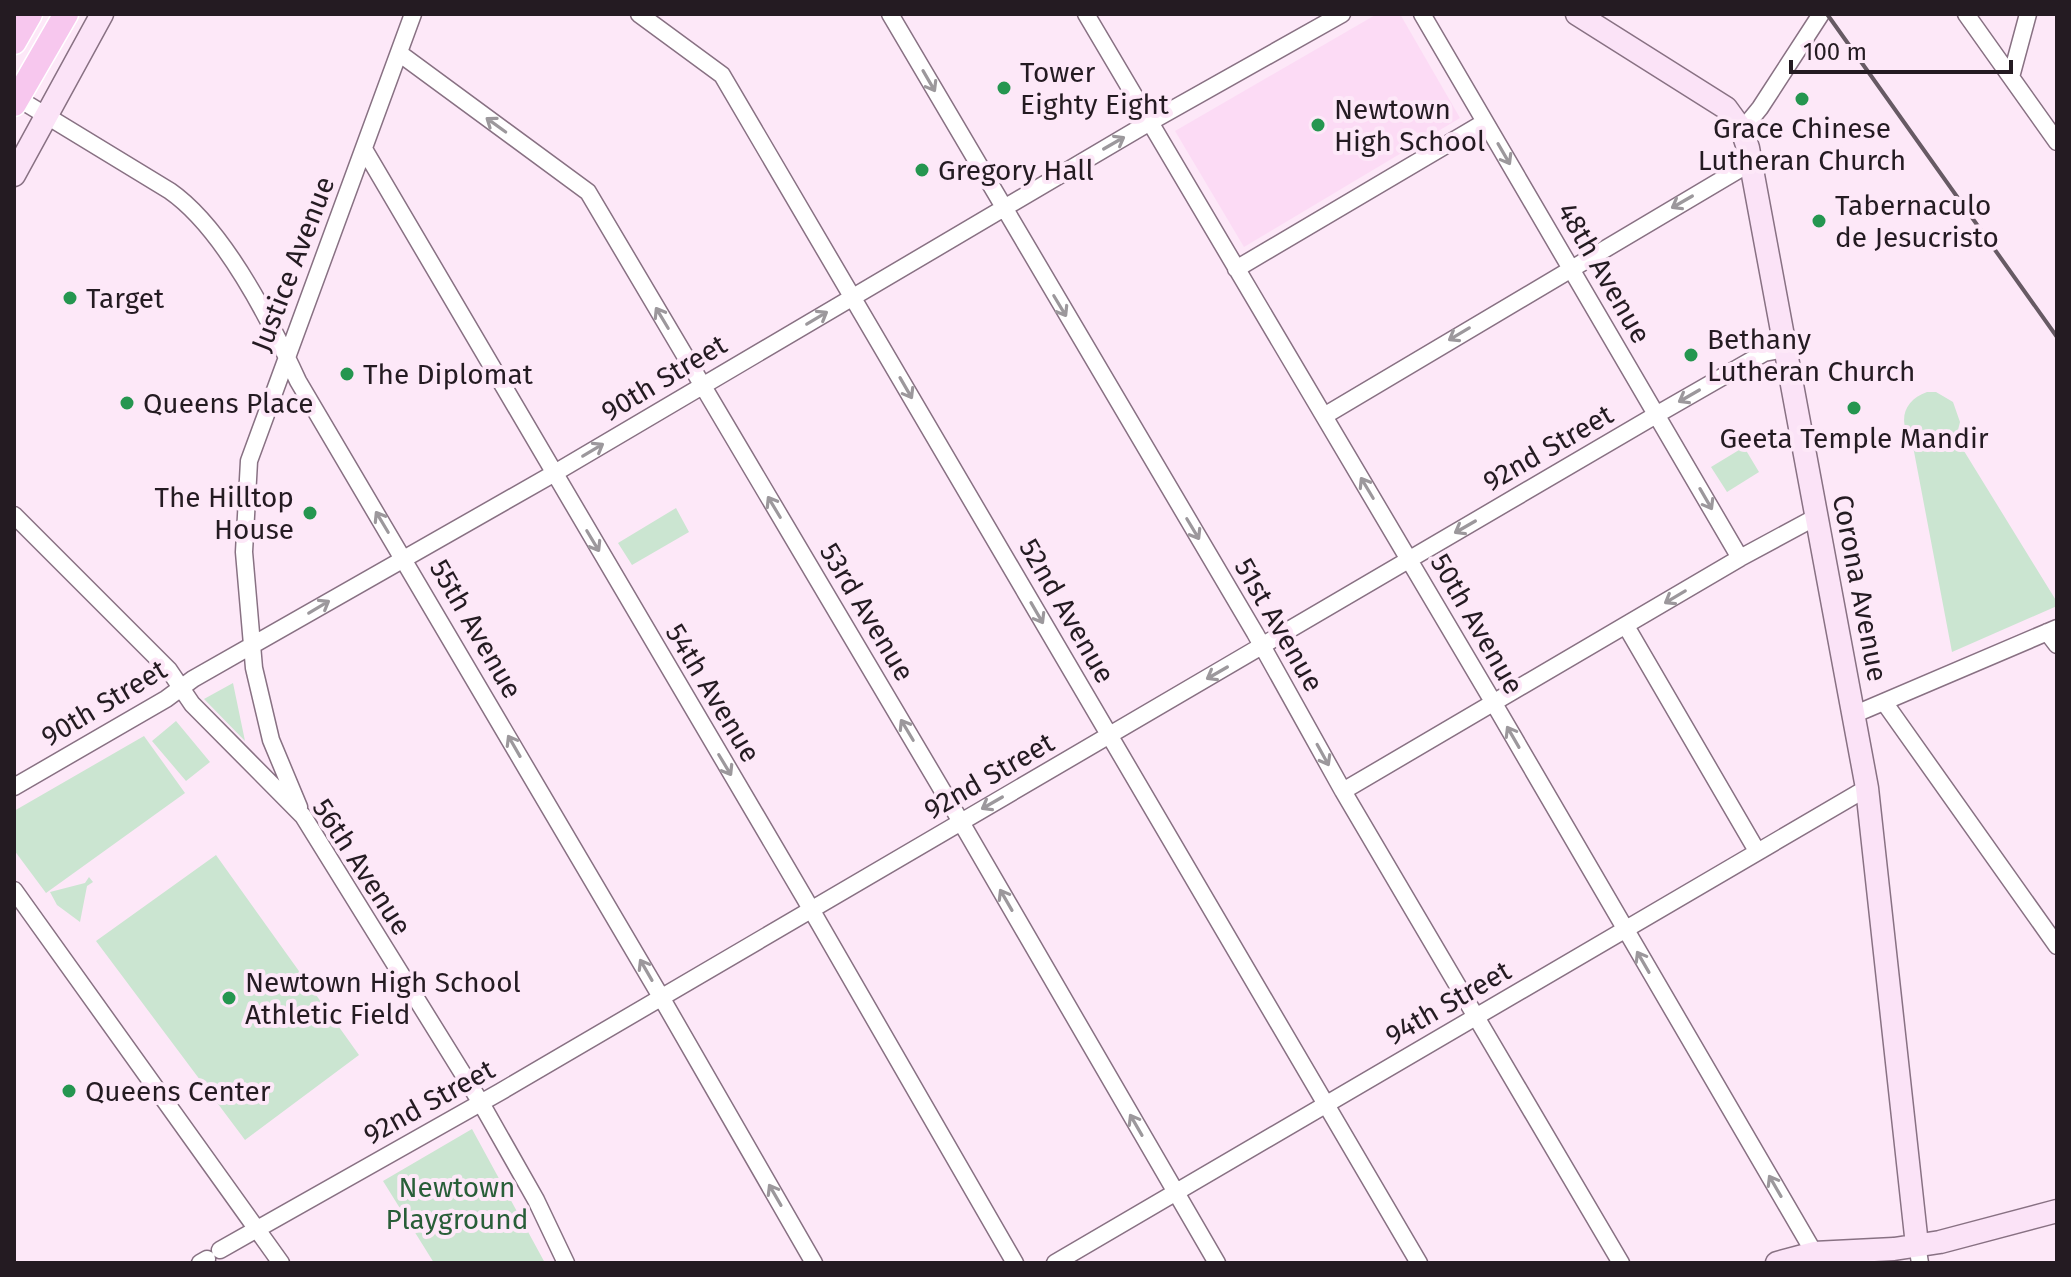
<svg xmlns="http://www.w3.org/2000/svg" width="2071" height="1277" viewBox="0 0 2071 1277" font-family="'Fira Sans',sans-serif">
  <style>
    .built { fill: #fcdbf5 }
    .green { fill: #cbe5d1 }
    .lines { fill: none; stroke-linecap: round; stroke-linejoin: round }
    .street-casing { stroke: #887183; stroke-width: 19 }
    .secondary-casing { stroke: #887183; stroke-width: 25 }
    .primary-casing { stroke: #fff; stroke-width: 27 }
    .street { stroke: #fff; stroke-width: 16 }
    .secondary { stroke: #fbe3f7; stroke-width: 22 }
    .primary { stroke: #f7c7ee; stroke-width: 24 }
    .rail { stroke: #675a64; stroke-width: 4 }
    .oneway { stroke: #9c989c }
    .poi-dot { fill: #259650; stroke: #fde8f8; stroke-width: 3 }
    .labels { text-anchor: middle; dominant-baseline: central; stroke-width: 8; stroke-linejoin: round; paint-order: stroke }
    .poi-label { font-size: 28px; fill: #241b22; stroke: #fde8f8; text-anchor: start }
    .street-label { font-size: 28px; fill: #241b22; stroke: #fde8f8 }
    .park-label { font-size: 28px; fill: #285e38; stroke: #fde8f8 }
  </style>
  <rect width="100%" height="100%" fill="#fde8f8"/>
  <path class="built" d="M1377,14H1400L1460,118L1244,247L1175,131Z"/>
  <path class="green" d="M1927,392H1936L1953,402L1960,422L1956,438L2057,602V606L1952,652L1912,441C1897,421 1904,400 1927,392Z
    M1744,447L1759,472L1727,492L1711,467Z
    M676,508L689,532L632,565L618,543Z
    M233,683L245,741L204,699Z
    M176,721L210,762L186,781L152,741Z
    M144,736L185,793L46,893L14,850V811Z
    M216,855L359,1055L245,1140L96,941Z
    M89,877L93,882L87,886L80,922L57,905L50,892L85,883Z
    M472,1129L545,1263H434L383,1181Z"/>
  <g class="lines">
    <g class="street-casing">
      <path id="street" d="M639,14L722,75L1419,1263
        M890,14L1255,633L1343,791L1621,1263
        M1086,14L1489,695L1819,1261
        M1422,14L1740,558
        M1966,14L2057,142
        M399,53L588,192L954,810L1217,1263
        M2011,77L2028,14
        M14,96L170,191C223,228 271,322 298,381L661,997L814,1263
        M1742,130L1760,108L1821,14
        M364,149L804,897L1015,1263
        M1236,269L1485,122
        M1324,416L1750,163
        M14,515L169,670L192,704L303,816L481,1103L536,1200L566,1263
        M1626,626L1757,851
        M2047,632L2057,645
        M1884,702L2057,946
        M1853,715L2057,628
        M14,787L166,699L193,679L553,474L1150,122L1342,14
        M1343,791L1740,558L1816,517
        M299,807L271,740L254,668L244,552L249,461L413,14
        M14,890L281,1263
        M1917,1245L1920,1263
        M220,1250L500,1092L1656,415L1764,353L1784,349
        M200,1263L207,1259
        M1055,1263L1867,788"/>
    </g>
    <g class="secondary-casing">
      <path id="secondary" d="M1577,14L1726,108L1742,130L1748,148L1867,788L1917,1245
        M14,175L102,14
        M1777,1263L1814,1253L1894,1249L1940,1242L2057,1211"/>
    </g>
    <g class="primary-casing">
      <path id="primary" d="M14,42L30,14
        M14,104L66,14"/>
    </g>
    <use href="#street" class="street"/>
    <use href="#secondary" class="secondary"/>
    <use href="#primary" class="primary"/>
    <path class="rail" d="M1827,14L2057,337"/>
  </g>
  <defs><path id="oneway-shaft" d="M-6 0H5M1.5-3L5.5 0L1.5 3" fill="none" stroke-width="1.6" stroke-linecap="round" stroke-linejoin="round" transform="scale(2)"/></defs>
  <g class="oneway">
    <use href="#oneway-shaft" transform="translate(929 81) rotate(60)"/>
    <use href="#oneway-shaft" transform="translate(496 125) rotate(-144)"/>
    <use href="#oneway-shaft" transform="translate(1114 143) rotate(-30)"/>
    <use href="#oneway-shaft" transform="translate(1504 154) rotate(60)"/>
    <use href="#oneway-shaft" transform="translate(1682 202) rotate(150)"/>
    <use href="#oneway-shaft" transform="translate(1060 306) rotate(59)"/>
    <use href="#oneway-shaft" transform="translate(662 318) rotate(-121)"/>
    <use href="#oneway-shaft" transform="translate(817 318) rotate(-31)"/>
    <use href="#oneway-shaft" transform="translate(1459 334) rotate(149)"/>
    <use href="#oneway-shaft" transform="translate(906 388) rotate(60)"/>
    <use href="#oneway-shaft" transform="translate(1689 396) rotate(150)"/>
    <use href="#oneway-shaft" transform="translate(593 450) rotate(-31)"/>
    <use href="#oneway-shaft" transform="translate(1367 488) rotate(-121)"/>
    <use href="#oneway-shaft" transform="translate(1706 499) rotate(60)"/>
    <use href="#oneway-shaft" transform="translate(774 507) rotate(-121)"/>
    <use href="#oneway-shaft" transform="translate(382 522) rotate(-121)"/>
    <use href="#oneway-shaft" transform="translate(1465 527) rotate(150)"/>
    <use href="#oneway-shaft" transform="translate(1193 529) rotate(59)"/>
    <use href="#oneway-shaft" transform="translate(593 541) rotate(59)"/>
    <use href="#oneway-shaft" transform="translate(1675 597) rotate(149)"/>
    <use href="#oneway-shaft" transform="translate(319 607) rotate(-31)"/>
    <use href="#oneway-shaft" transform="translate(1037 613) rotate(60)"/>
    <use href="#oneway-shaft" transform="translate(1217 673) rotate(150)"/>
    <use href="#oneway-shaft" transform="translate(907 730) rotate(-121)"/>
    <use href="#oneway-shaft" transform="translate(1513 737) rotate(-120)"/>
    <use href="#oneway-shaft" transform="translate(514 746) rotate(-120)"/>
    <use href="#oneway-shaft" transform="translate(1323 755) rotate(61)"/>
    <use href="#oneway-shaft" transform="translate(725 765) rotate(59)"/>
    <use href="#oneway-shaft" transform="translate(992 803) rotate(150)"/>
    <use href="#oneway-shaft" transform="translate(1006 900) rotate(-120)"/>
    <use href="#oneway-shaft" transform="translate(1643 962) rotate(-120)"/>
    <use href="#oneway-shaft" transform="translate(646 970) rotate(-120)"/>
    <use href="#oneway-shaft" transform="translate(1136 1125) rotate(-120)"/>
    <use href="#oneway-shaft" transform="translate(1775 1186) rotate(-120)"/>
    <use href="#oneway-shaft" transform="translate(775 1195) rotate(-120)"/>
  </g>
  <g class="poi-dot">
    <circle cx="1004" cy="88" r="8"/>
    <circle cx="1802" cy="99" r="8"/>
    <circle cx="1318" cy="125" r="8"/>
    <circle cx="922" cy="170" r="8"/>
    <circle cx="1819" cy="221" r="8"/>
    <circle cx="70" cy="298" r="8"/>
    <circle cx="1691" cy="355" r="8"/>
    <circle cx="347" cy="374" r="8"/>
    <circle cx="127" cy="403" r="8"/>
    <circle cx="1854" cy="408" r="8"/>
    <circle cx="310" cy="513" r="8"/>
    <circle cx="229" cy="998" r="8"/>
    <circle cx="69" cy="1091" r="8"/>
  </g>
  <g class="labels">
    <g class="poi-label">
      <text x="1020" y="72">Tower<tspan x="1020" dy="32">Eighty Eight</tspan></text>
      <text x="1334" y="109">Newtown<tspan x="1334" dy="32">High School</tspan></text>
      <text x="1802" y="128" text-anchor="middle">Grace Chinese<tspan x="1802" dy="32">Lutheran Church</tspan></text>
      <text x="938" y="170">Gregory Hall</text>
      <text x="1835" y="205">Tabernaculo<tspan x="1835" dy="32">de Jesucristo</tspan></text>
      <text x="86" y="298">Target</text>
      <text x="1707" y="339">Bethany<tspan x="1707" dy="32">Lutheran Church</tspan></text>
      <text x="363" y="374">The Diplomat</text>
      <text x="143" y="403">Queens Place</text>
      <text x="1854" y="438" text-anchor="middle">Geeta Temple Mandir</text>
      <text x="294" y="497" text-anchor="end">The Hilltop<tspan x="294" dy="32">House</tspan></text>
      <text x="245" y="982">Newtown High School<tspan x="245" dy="32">Athletic Field</tspan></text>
      <text x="85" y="1091">Queens Center</text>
    </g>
    <g class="street-label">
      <text transform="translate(293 264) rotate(-69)">Justice Avenue</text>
      <text transform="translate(1604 273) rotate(60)">48th Avenue</text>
      <text transform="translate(664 378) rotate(-31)">90th Street</text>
      <text transform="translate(1548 448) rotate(-30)">92nd Street</text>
      <text transform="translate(1860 588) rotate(79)">Corona Avenue</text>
      <text transform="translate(1067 611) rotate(60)">52nd Avenue</text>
      <text transform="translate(867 612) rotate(59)">53rd Avenue</text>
      <text transform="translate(1477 624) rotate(60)">50th Avenue</text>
      <text transform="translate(1279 625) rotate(60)">51st Avenue</text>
      <text transform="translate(476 629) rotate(60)">55th Avenue</text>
      <text transform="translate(713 693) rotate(59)">54th Avenue</text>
      <text transform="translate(104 703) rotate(-31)">90th Street</text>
      <text transform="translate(989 776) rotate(-30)">92nd Street</text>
      <text transform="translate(362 867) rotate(57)">56th Avenue</text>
      <text transform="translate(1448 1003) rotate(-30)">94th Street</text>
      <text transform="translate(429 1102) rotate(-29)">92nd Street</text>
    </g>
    <g class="park-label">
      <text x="457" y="1187">Newtown<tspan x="457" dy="32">Playground</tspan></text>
    </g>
  </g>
  <rect width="2071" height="1277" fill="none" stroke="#241b22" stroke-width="32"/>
  <path d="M1791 60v12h220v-12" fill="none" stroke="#241b22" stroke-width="4"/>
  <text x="1803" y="60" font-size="24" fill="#241b22" stroke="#fde8f8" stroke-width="6" paint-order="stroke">100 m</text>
</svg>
